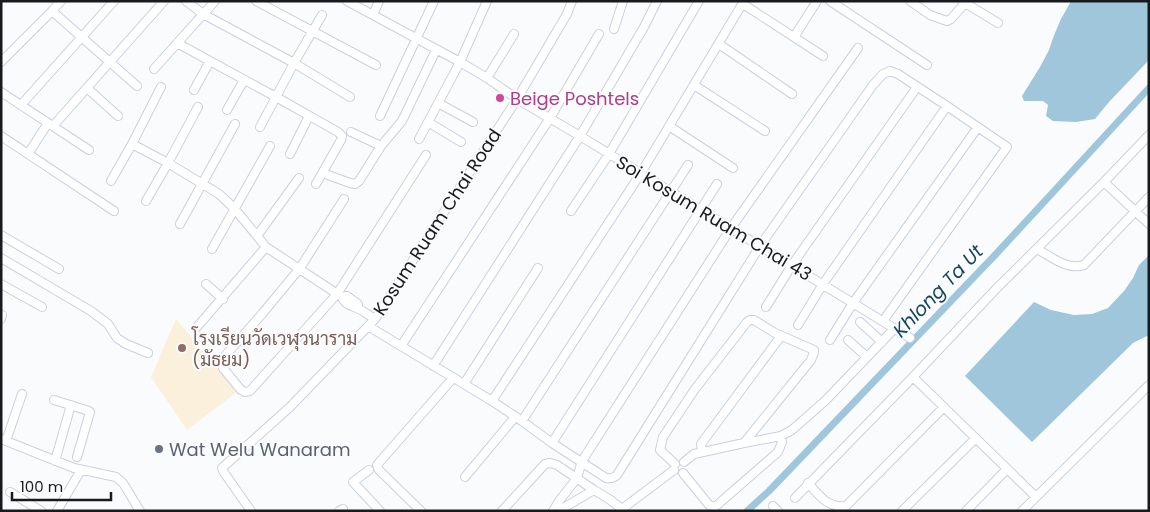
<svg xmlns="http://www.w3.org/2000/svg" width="1150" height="512" viewBox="0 0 1150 512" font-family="Poppins,Sarabun,sans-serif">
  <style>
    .education { fill: #fbf0db }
    .water { fill: #a0c6db }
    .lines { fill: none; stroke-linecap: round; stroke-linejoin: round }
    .canal { stroke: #a0c6db; stroke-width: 7 }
    .minor-casing { stroke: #cbd0db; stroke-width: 10 }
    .minor { stroke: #fff; stroke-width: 8 }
    .hotel-dot { fill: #d1479c; stroke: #fafbfd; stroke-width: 2 }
    .education-dot { fill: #8d6e63; stroke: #fafbfd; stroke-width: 2 }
    .worship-dot { fill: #6b7280; stroke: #fafbfd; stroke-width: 2 }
    .labels { text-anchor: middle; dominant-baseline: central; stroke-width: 4; stroke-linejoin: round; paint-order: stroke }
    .hotel-label { font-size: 18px; fill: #b23c85; stroke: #fafbfd; text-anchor: start }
    .street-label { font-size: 18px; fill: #181a1e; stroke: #fafbfd }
    .education-label { font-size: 18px; fill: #785e54; stroke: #fafbfd; text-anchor: start }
    .worship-label { font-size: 18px; fill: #5b616d; stroke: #fafbfd; text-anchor: start }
    .water-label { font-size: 19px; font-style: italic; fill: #15465d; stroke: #fafbfd }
  </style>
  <rect width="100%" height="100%" fill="#fafbfd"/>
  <path class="education" d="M176,319L237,392L187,430L151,377Z"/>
  <path class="water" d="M1071,1H1149V60L1109,102L1095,119L1076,122L1053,121L1046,116L1048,105L1043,101H1024L1022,96L1040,67L1049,50L1053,38L1060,21Z
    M1149,255V335L1133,343L1032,442L965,376L1034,302L1051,310L1074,315L1092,314L1108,308L1124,291L1133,278L1139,265Z"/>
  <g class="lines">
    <path class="canal" d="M747,511L769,491L996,254L1149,88"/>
    <g class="minor-casing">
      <path id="minor" d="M186,1L203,14L294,63L350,97
        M256,1L376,65
        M347,1L460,62L487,78L517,99L580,136L910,338
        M830,1L927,65
        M910,1L930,15L947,21L951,19L965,3
        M962,1L998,23
        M743,4L823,56
        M52,11L137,86
        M373,15L379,1
        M614,29L623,1
        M794,37L817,1
        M177,43L276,97L338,132L342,136L341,140L316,184
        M719,44L792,94
        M1,62L52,11L61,1
        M154,69L215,1
        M487,78L514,34
        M694,85L765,131
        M87,88L118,116
        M194,90L210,61
        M1,92L89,150
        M438,103L473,122
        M21,105L114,1
        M227,110L244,80
        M380,116L434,1
        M428,122L461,142
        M53,126L164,1
        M669,126L733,168
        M260,127L294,63L322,15
        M351,132L381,146
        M1,136L114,211
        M419,139L460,62L487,1
        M132,144L161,87
        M28,154L48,123
        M290,154L309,116
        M328,175L350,183L355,184L359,181L381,146L402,121L436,50
        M111,181L132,144L168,163L219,194L234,208L266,247L342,297C345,306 354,306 361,310C366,313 370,316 375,319
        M1104,182L1149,224
        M344,199L300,268L262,314L223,358L222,363L223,368L241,390L245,392L250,391L337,294L426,155
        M146,201L168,163L198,107
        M571,211L609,154L699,1
        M180,224L235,124
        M1,235L59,269
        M257,236L299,178
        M212,249L270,146
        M1037,249C1050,256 1068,271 1084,265L1149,197
        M1,258L91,311L108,324L117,338L126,344L148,353
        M1,284L42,307
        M206,284L223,299
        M342,297L347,296L358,304V308
        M766,307L792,265L917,87
        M1,319L2,315
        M860,322L882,342
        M798,325L823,284L947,106
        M368,326L492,401L522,421L552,443L606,478C611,479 614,478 617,475L760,246L873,85L883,74L890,71L898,74L947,106L1007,147L883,321
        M197,327L266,247
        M830,340L853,303L978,127
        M848,340L867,357
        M401,346L550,118L599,34
        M433,366L580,136L644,27L657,1
        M913,377L1036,497
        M464,384L538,268
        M54,400L89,411L90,412L77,457
        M492,401L641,173L744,1
        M522,421L688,165
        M1,439L74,468L116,477L123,483L140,511
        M6,441L22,394
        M552,443L717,184
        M744,443L781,436L792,430L826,400L894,329
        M702,452L701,444L781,336
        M55,461L71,405
        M675,464L660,450L663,437L695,389L747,322L750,320H754L775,333L814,350V352L811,360L744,443L694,454L684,462
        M369,470L353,482L380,511
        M683,473L709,505L712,506H716L778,452L782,442L781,436
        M465,477L515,417
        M808,483C820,496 827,508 846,506L944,407
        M10,492L41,511
        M795,498L913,377L996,289L1104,182L1149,135
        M773,506L778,511
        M622,509L674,470
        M57,511L81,470
        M251,511L223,471L222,468L290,407L375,319L517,99L567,14L572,1
        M339,511L343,509
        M421,511L379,470L377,465L453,378
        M502,511L545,464L550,463L557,465L594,490
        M553,511L559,501L577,478L582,461L731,228L858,48
        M558,511L594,490L609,499L622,509L620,511
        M902,511L976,438
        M966,511L1007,469
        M1022,511L1149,385"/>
    </g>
    <use href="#minor" class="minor"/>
  </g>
  <circle class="hotel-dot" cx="500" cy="98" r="5"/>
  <circle class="education-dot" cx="182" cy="348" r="5"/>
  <circle class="worship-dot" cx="159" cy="449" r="5"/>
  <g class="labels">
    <g class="hotel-label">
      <text x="510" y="98">Beige Poshtels</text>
    </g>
    <g class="street-label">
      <text transform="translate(714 218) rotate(31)">Soi Kosum Ruam Chai 43</text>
      <text transform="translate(437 222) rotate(-57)">Kosum Ruam Chai Road</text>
    </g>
    <g class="education-label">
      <text x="192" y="338">โรงเรียนวัดเวฬุวนาราม<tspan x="192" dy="21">(มัธยม)</tspan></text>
    </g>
    <g class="worship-label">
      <text x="169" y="449">Wat Welu Wanaram</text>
    </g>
    <g class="water-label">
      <text transform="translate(938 291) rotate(-46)">Khlong Ta Ut</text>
    </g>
  </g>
  <rect width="1150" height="512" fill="none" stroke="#181a1e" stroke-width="5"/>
  <path d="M12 492v8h99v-8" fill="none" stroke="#181a1e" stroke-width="2.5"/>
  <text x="20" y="492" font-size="15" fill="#181a1e" stroke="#fafbfd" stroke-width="4" paint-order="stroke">100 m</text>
</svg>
